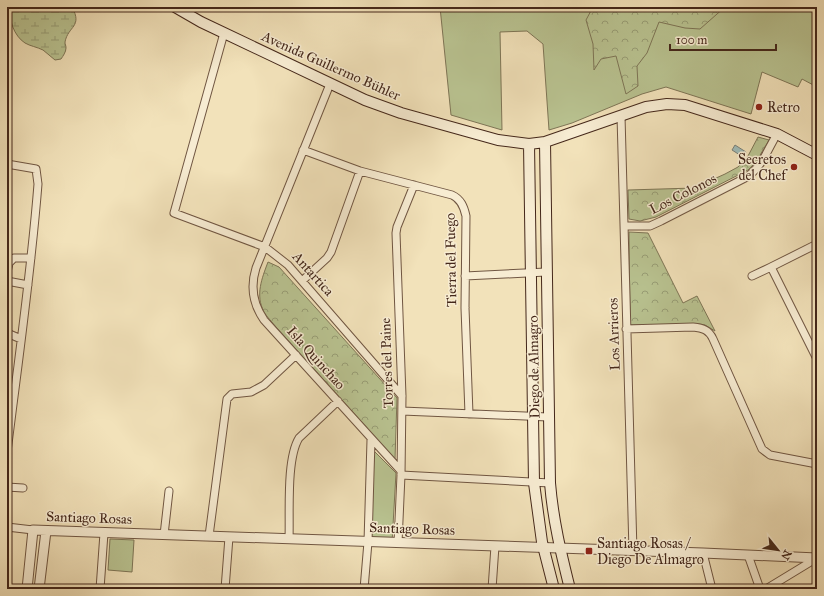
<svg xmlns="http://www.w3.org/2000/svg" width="824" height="596" viewBox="0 0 824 596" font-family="'IM FELL Great Primer',serif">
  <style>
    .grass { fill: #b9c391; stroke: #7e7556 }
    .forest { fill: url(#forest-crowns); stroke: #7e7556 }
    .wetland { fill: url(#wetland-marsh); stroke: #7e7556 }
    .water { fill: #9fbcb9; stroke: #7b8079 }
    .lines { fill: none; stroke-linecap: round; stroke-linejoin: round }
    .minor-casing { stroke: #705642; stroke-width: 9 }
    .tertiary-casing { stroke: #705642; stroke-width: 11 }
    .secondary-casing { stroke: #44271a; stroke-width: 12 }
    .minor { stroke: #f7ecd2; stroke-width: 7 }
    .tertiary { stroke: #f7ecd2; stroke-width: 9 }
    .secondary { stroke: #f7ecd2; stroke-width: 10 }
    .poi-dot { fill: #8f2418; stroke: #f7ecd2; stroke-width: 1.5 }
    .labels { text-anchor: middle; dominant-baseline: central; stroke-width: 3; stroke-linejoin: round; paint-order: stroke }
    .street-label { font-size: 14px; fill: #44271a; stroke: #f7ecd2 }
    .poi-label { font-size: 14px; fill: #44271a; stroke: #f7ecd2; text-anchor: start }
  </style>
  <defs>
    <pattern id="forest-crowns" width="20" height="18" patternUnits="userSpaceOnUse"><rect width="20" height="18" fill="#b9c391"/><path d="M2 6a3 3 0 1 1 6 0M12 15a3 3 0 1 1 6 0" fill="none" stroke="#989e76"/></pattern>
    <pattern id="wetland-marsh" width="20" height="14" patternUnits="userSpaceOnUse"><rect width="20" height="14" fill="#b9c391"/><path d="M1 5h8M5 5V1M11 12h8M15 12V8" fill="none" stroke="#989e76"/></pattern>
  </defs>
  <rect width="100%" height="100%" fill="#f2e2ba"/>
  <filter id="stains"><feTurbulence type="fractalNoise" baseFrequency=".005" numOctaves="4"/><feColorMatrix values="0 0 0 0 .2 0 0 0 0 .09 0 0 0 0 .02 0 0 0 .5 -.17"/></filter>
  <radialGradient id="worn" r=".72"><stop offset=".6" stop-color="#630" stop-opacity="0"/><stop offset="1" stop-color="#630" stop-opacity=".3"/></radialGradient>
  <path class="grass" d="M440,7H817V87L802,79L798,87L762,72L751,114L666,87L642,94L572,123L549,130L543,44L527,31L500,32L502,130L451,115Z
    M374,451L396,473L392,543L369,541Z
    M110,539L134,540L132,572L108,570Z"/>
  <path class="forest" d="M593,7H725L700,29L685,28L659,22L647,53L637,66L638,86L626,94L616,56L601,59L594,70L593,44L586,20Z
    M758,137L769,140L756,162L748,170L656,217L640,221L629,219L628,190L694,188L725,174L738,167L748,156Z
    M629,232L648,233L683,303L697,296L715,331L705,325L699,324L630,325Z
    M268,262L279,267L397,398L395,459L276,327C272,322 267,317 264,312C255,295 262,278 268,262Z"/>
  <path class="wetland" d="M11,7H72C83,27 68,26 65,42C65,45 66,45 66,48C66,52 63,56 61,59L55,60C51,57 47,53 43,50C37,47 30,46 25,43C14,36 8,19 11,7Z"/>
  <path class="water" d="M735,145L746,152L743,157L732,150Z"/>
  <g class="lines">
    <g class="minor-casing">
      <path id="minor" d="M224,33L174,213L265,247L288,265L402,396
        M330,84L256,268C250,287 253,304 264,320L401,471
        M621,116L633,551
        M303,150L360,171L452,195C461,199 464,207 466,216L465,308L469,414
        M7,164L36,169L38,184C31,274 18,363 7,452
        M624,226H650L661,221L747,177C762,167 768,149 777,134
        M817,244L771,267L817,359
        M7,272L9,263L14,258H31
        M465,276L546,272
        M752,276L771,267
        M7,281L28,285
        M302,281L327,258L331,252L360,171
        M626,329L693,327C703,328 709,330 713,339L762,449L770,455L817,464
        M7,333L21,339
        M402,411L548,417
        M401,475L550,483
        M7,487L23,488
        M7,527L33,530
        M164,535L169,491
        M209,536L227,399L232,394L251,392L264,385L296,355
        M289,539C290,513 286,459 299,438L338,401
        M398,543L401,475L402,396L396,233L397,227L414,185
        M703,553L712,589
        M748,555L760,589
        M100,589L104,533
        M225,589L229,537
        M364,589L368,542L371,440
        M492,589L495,546
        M766,589L817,558"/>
    </g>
    <g class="tertiary-casing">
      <path id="tertiary" d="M27,589L33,530L703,553L817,558
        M39,589L46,531"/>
    </g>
    <g class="secondary-casing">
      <path id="secondary" d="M175,7L201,22L365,100L401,113L498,140L529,144L545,142L646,107L667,104L685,105L777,134L817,155
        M545,142L550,483C553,520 561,553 570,589
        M529,144L534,483L542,542L554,589"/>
    </g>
    <use href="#minor" class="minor"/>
    <use href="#tertiary" class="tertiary"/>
    <use href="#secondary" class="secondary"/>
  </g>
  <g class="poi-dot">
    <circle cx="759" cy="107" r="4"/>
    <circle cx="794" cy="167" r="4"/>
    <rect x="585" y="547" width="8" height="8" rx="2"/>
  </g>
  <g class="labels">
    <g class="street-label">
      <text transform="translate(331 66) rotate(24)">Avenida Guillermo Bühler</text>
      <text transform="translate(683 194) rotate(-27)">Los Colonos</text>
      <text transform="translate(451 260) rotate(-91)">Tierra del Fuego</text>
      <text transform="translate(313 274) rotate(48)">Antartica</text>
      <text transform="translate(614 334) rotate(-92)">Los Arrieros</text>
      <text transform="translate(316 358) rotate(48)">Isla Quinchao</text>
      <text transform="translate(387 363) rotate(-92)">Torres del Paine</text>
      <text transform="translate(534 367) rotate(-91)">Diego de Almagro</text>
      <text transform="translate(89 518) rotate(2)">Santiago Rosas</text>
      <text transform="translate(412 529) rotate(2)">Santiago Rosas</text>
    </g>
    <g class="poi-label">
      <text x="767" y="107">Retro</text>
      <text x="786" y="159" text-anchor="end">Secretos<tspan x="786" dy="16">del Chef</tspan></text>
      <text x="597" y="543">Santiago Rosas /<tspan x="597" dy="16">Diego De Almagro</tspan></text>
    </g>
  </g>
  <rect width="824" height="596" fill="none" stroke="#f2e2ba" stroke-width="24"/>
  <rect x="8" y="8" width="808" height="580" fill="none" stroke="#44271a" stroke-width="2"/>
  <rect x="12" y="12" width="800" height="572" fill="none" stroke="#44271a"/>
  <g transform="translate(778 550) rotate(120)" stroke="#f7ecd2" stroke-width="3" paint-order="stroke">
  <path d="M0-3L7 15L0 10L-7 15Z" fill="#44271a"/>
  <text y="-6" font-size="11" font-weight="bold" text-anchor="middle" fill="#44271a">N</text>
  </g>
  <path d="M670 44v6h106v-6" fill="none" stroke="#44271a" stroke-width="2"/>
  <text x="676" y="44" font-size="12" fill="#44271a" stroke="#f7ecd2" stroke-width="3" paint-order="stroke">100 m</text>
  <rect width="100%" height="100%" filter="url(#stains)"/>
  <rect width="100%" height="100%" fill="url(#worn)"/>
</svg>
